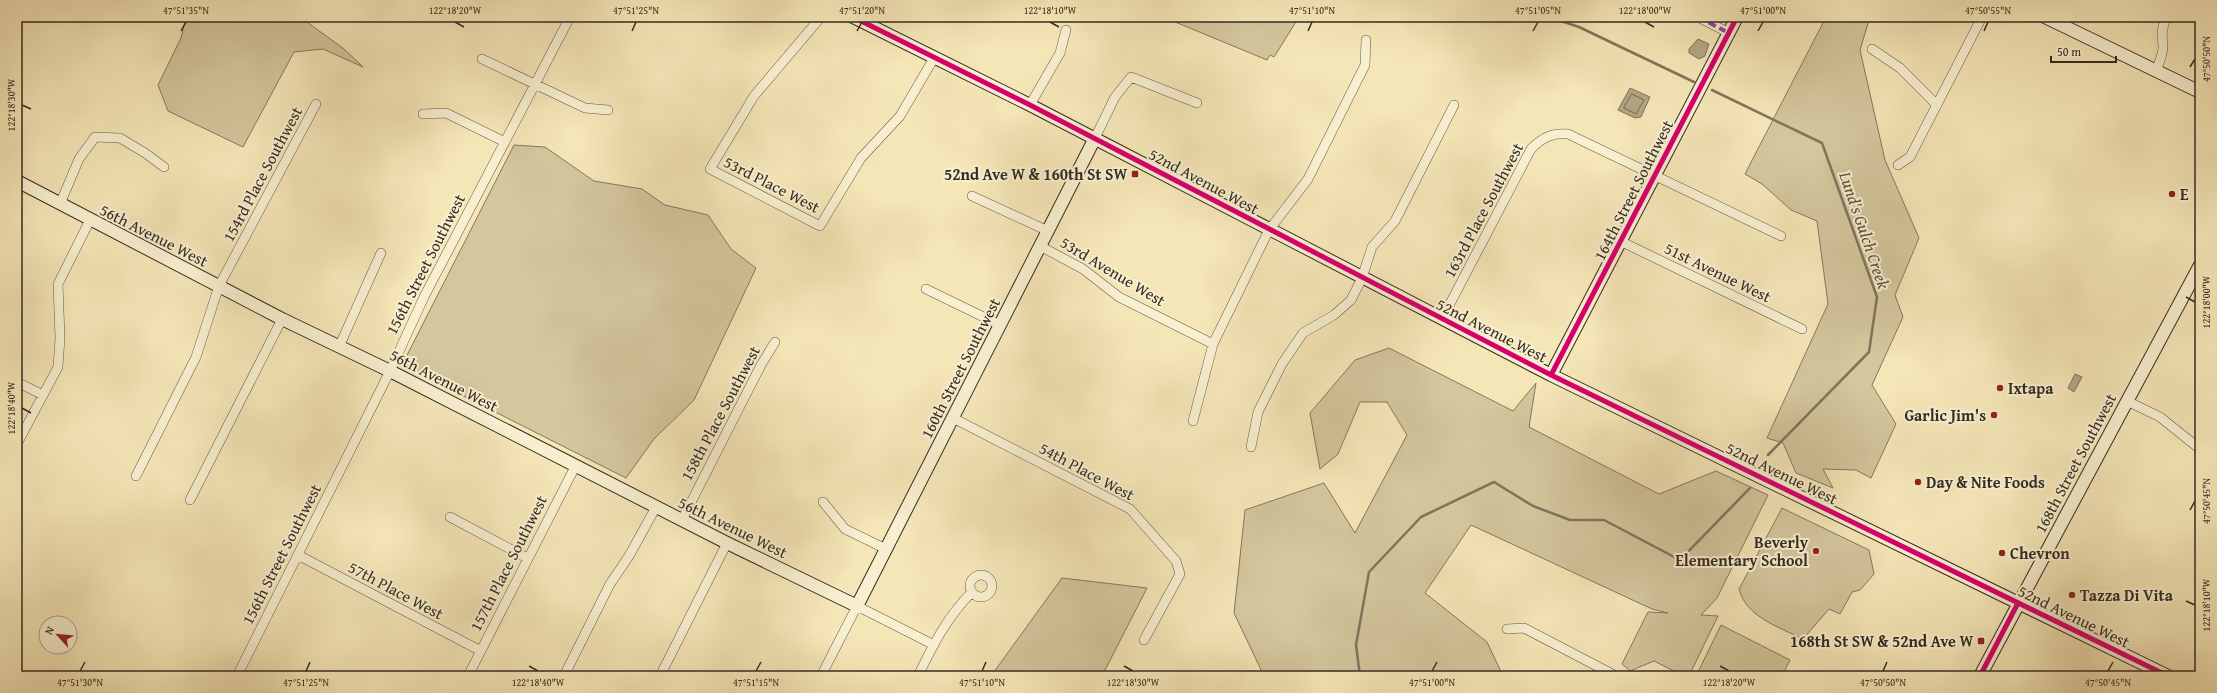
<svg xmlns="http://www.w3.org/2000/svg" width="2217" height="693" viewBox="0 0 2217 693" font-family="'Gentium Book Plus',serif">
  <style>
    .green { fill: #d4c69d; stroke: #84785e }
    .water { fill: #b3a684; stroke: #80755c }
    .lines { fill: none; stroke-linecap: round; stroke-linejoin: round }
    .shore { stroke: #746852; stroke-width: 1 }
    .stream { stroke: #80755c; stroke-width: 2.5 }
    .street-casing { stroke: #645a46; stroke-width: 10 }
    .secondary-casing { stroke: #342b20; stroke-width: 14 }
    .street { stroke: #f8efd0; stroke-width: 9 }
    .secondary { stroke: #f8efd0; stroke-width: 12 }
    .quiet { stroke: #8e44ad; stroke-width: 4; stroke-dasharray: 8 4; stroke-linecap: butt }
    .cycleway-casing { stroke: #f8efd0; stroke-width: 8 }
    .cycleway { stroke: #d6006c; stroke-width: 5 }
    .ticks { fill: none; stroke: #342b20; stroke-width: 1.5 }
    .poi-dot { fill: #8f2418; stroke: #f8efd0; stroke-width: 1.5 }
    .labels { text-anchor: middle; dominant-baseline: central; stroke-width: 4; stroke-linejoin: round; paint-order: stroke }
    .street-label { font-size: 16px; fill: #342b20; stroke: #f8efd0 }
    .poi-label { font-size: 16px; font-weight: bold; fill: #342b20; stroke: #f8efd0; text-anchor: start }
    .water-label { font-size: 17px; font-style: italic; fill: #5a503e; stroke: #f8efd0 }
    .neatline { fill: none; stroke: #342b20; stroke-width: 1.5 }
    .ticks-label { font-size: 10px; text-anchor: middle; fill: #342b20 }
  </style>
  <rect width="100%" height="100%" fill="#f5e6b7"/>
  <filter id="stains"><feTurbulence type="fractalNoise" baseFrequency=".005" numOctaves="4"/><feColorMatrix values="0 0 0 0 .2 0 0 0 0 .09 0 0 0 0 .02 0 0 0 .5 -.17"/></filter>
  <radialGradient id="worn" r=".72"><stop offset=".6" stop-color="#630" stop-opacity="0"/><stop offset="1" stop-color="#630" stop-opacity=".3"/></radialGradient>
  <path class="green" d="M186,17H300L344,49L363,67L323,49L294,52L243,147L168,111L158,85L181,38Z
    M1163,17H1299L1274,57L1270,55L1267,60Z
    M1826,17H1870L1860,50L1885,160L1919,238L1895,295L1903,317L1872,385L1896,424L1871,478L1856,470L1823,469L1833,488L1796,473L1783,443L1767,438L1828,304L1817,221L1791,210L1762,184L1745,174Z
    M514,145L545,147L594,181L642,189L665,205L708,215L731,249L756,268L694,400L654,439L626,478L402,365Z
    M1389,348L1513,411L1536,383L1529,427L1659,494L1716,471L1768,495L1717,598L1701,615L1718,616L1689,676H1684L1654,661L1630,671L1622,664L1648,612L1668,613L1652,609L1471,525L1425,593L1487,642L1503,676H1264L1234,613L1245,510L1324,483L1355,533L1407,435L1387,402H1360L1338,454L1320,469L1310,413L1355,360Z
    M1782,508L1869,550L1874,574L1860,590L1852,592L1840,614L1829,609L1803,639C1779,627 1746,617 1739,589Z
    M1062,578L1147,588L1102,676H991Z
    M1721,625L1790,660L1782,676H1696Z"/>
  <path class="water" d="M1698,39L1709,44L1705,56L1699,59L1689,53V49Z
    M1630,88L1650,97L1641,117L1635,118L1618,110Z
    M2075,374L2082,377L2074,392L2068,388Z"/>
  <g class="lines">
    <path class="shore" d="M1632,94L1644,100L1636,114L1624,108Z"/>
    <path class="stream" d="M1549,17L1579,27L1694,82
      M1712,90L1822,143L1877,297L1869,352L1768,455
      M1360,676L1356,645L1369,572L1421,517L1494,482L1533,506L1570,520H1604L1680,560L1750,488"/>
    <g class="street-casing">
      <path id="street" d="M821,17L754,96L710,169L820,226L861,158L900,116L934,58
        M1698,17L1729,33
        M1872,49L1900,68L1937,105
        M482,59L585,108L608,110
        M2156,71C2159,63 2163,55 2163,46C2162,34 2161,28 2167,17
        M1030,105L1060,53L1066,30
        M423,114L446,113L505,142
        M1095,138L1115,97L1131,77L1197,103
        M1898,165L1910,157L1982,17
        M972,196L1048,231
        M60,204L79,159L95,137L120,138L145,153L164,167
        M1620,241L1802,329
        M1040,246L1083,269L1119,297L1213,344
        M926,289L1000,325
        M1442,319L1531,149C1543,137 1552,133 1568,134L1781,236
        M339,347L381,253
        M17,382L43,395
        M2127,401L2160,417L2200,449
        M953,418L1130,509L1176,561L1180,574L1144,640
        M1193,421L1213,344L1269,230L1308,179L1365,65L1366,40
        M17,444L58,367L60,338L58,284L90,220
        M1251,447L1258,412L1282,364L1303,333L1334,315L1351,300L1362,278L1372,247L1395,221L1454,105
        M136,476L196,357L219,286L316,104
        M190,500L282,319
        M823,502L845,529L886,549
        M450,517L527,558
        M682,520L761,365L775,342
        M298,555L481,651
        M970 586a11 11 0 1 1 22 0a11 11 0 1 1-22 0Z
        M1507,629L1524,628L1616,676
        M237,676L390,371L424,297L570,17
        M468,676L576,465
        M564,676L610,584L629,556L656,507
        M660,676L727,543
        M821,676L857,606L934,645
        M918,676C933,645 947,617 972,592"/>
    </g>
    <g class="secondary-casing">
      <path id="secondary" d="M853,17L1030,105L1551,375L2168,676
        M2045,17L2200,92
        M17,181L282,319L390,371L727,543L857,606L1095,138
        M1551,375L1737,17
        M1980,676L2200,265"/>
    </g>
    <use href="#street" class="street"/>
    <use href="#secondary" class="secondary"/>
    <path class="quiet" d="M1698,17L1729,33"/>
    <g class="cycleway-casing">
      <path id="cycleway" d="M853,17L1030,105L1551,375L2168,676
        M1551,375L1737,17
        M1980,676L2018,603"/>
    </g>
    <use href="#cycleway" class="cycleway"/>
  </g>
  <path class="ticks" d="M455,22L464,27M1050,22L1059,27M1645,22L1654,27M181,31L186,22M632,31L636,22M857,31L862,22M1308,31L1312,22M1533,31L1538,22M1758,31L1763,22M1984,31L1988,22M2190,67L2195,59M22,105L31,109M2186,297L2195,302M22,408L31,413M2190,510L2195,501M2186,601L2195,605M529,666L538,671M1124,666L1133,671M1720,666L1729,671M80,671L85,662M306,671L310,662M756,671L761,662M982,671L986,662M1432,671L1437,662M1883,671L1887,662M2108,671L2113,662"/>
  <g class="poi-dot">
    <rect x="1131" y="170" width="8" height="8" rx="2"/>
    <circle cx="2172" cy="194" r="4"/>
    <circle cx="2000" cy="388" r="4"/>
    <circle cx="1994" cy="415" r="4"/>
    <circle cx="1918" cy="482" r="4"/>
    <circle cx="1816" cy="551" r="4"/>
    <circle cx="2002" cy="553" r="4"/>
    <circle cx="2072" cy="595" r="4"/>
    <rect x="1977" y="637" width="8" height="8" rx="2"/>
  </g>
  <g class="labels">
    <g class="street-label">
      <text transform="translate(262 174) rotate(-62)">154rd Place Southwest</text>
      <text transform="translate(1204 181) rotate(28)">52nd Avenue West</text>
      <text transform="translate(772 184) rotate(27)">53rd Place West</text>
      <text transform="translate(1633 190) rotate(-63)">164th Street Southwest</text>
      <text transform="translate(1483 210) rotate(-62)">163rd Place Southwest</text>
      <text transform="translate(154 235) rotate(27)">56th Avenue West</text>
      <text transform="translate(425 264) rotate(-63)">156th Street Southwest</text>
      <text transform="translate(1113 271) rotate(31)">53rd Avenue West</text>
      <text transform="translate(1718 272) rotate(26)">51st Avenue West</text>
      <text transform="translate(1492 330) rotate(27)">52nd Avenue West</text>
      <text transform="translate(960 368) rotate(-63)">160th Street Southwest</text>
      <text transform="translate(444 380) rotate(27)">56th Avenue West</text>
      <text transform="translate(720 413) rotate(-62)">158th Place Southwest</text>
      <text transform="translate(2075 463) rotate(-62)">168th Street Southwest</text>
      <text transform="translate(1087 471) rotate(28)">54th Place West</text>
      <text transform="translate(1782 473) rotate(26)">52nd Avenue West</text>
      <text transform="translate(733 527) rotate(26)">56th Avenue West</text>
      <text transform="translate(281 554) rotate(-63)">156th Street Southwest</text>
      <text transform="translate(508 563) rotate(-63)">157th Place Southwest</text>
      <text transform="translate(396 590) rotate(28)">57th Place West</text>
      <text transform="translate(2074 616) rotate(26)">52nd Avenue West</text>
    </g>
    <g class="poi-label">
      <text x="1127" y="174" text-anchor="end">52nd Ave W &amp; 160th St SW</text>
      <text x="2180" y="194">E</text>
      <text x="2008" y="388">Ixtapa</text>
      <text x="1986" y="415" text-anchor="end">Garlic Jim's</text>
      <text x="1926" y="482">Day &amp; Nite Foods</text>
      <text x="1808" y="542" text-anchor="end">Beverly<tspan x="1808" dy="18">Elementary School</tspan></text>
      <text x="2010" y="553">Chevron</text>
      <text x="2080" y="595">Tazza Di Vita</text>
      <text x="1973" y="641" text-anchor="end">168th St SW &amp; 52nd Ave W</text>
    </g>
    <g class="water-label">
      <text transform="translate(1865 230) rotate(71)">Lund's Gulch Creek</text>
    </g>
  </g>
  <rect width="2217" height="693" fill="none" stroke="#f5e6b7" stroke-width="44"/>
  <g transform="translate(58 635) rotate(297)"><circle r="19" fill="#f8efd0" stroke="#aaa18a"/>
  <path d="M0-3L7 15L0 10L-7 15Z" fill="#8f2418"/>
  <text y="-6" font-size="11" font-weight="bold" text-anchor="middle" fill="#342b20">N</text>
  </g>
  <path d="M2051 56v6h65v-6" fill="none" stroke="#342b20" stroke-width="2"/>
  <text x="2057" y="56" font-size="12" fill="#342b20" stroke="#f8efd0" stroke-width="3" paint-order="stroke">50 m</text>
  <rect x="22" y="22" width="2173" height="649" class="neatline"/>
  <g class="ticks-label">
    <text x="186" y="14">47°51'35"N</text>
    <text x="455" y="14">122°18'20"W</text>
    <text x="636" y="14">47°51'25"N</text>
    <text x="862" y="14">47°51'20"N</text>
    <text x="1050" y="14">122°18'10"W</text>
    <text x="1312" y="14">47°51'10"N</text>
    <text x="1538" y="14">47°51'05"N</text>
    <text x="1645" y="14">122°18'00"W</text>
    <text x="1763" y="14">47°51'00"N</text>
    <text x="1988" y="14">47°50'55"N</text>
    <text transform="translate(2206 59) rotate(-90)" y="4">47°50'50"N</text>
    <text transform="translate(11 105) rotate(-90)" y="4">122°18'30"W</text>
    <text transform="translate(2206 302) rotate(-90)" y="4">122°18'00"W</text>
    <text transform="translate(11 408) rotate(-90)" y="4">122°18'40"W</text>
    <text transform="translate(2206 501) rotate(-90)" y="4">47°50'45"N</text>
    <text transform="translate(2206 605) rotate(-90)" y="4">122°18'10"W</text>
    <text x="80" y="686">47°51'30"N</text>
    <text x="306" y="686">47°51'25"N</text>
    <text x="538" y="686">122°18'40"W</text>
    <text x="756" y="686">47°51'15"N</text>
    <text x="982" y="686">47°51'10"N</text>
    <text x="1133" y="686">122°18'30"W</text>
    <text x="1432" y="686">47°51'00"N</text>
    <text x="1729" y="686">122°18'20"W</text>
    <text x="1883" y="686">47°50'50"N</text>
    <text x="2108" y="686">47°50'45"N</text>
  </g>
  <rect width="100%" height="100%" filter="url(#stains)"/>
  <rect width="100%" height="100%" fill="url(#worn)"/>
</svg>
